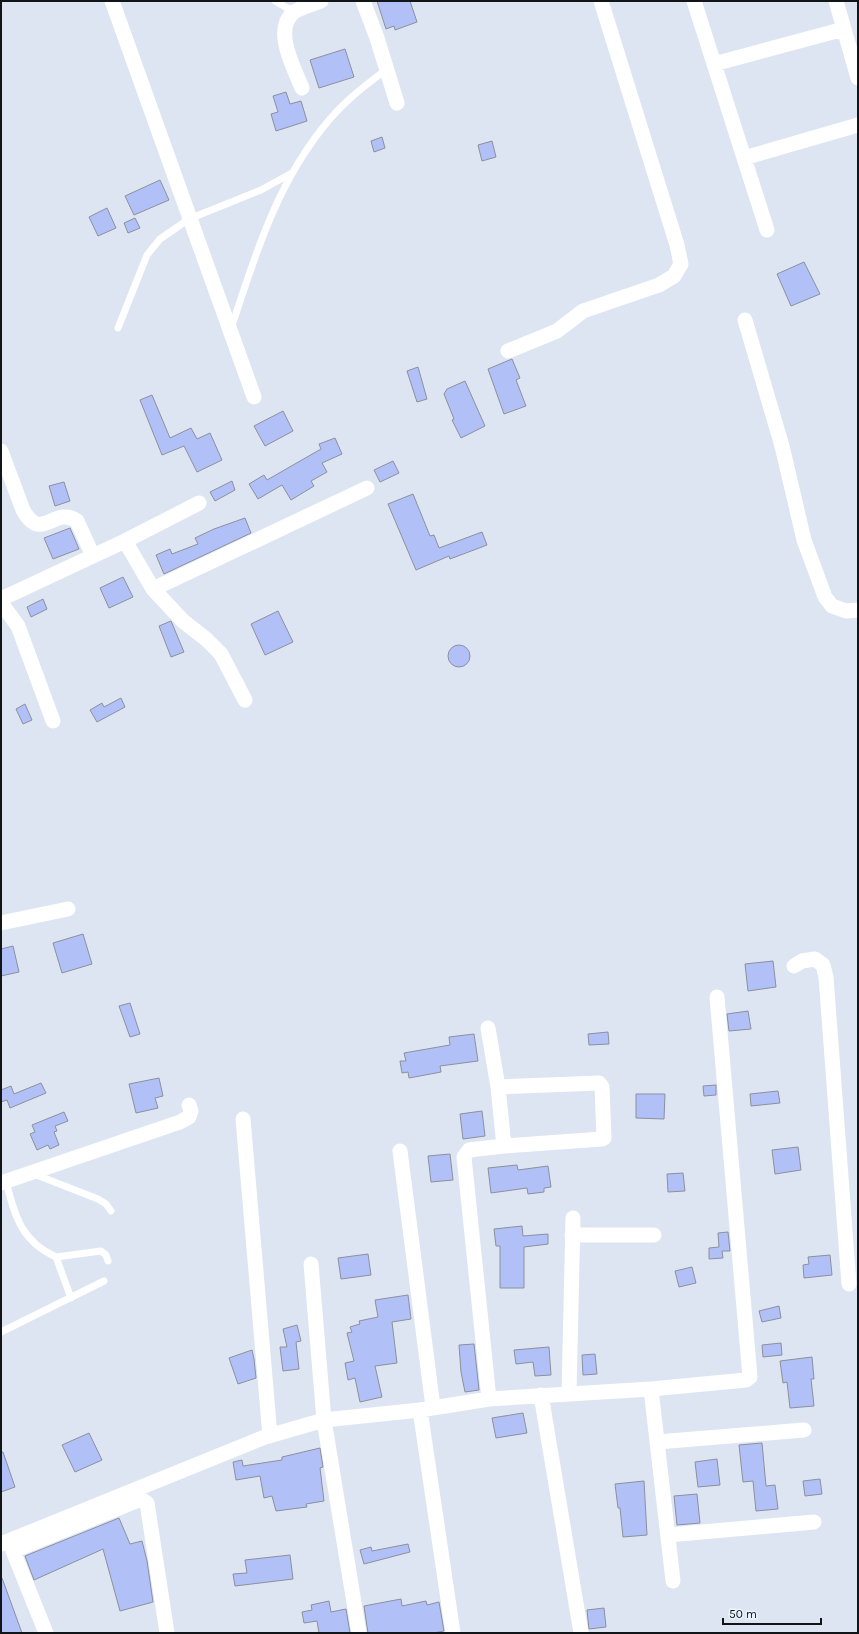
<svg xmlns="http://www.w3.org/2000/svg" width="859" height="1634" viewBox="0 0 859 1634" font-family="Karla,sans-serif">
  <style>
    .building { fill: #b1c1f8; stroke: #8c909c }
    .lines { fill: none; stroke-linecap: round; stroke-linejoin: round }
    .lane { stroke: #fff; stroke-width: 7 }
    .street { stroke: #fff; stroke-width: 15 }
  </style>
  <rect width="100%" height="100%" fill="#dce5f1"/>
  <path class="building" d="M377,1H410L417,22L395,30L394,26L386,29Z
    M345,49L354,77L319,88L310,60Z
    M286,92L290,104L301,101L307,121L276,131L271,114L278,112L273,96Z
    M382,137L385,148L374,152L371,141Z
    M492,141L496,157L482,161L478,145Z
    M160,180L169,200L134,215L125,196Z
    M107,208L116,228L98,236L89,217Z
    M135,218L140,228L128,233L124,223Z
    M804,262L820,294L791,306L777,274Z
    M512,359L520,378L516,380L526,406L504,414L488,369Z
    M418,367L427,399L417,402L407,371Z
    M465,381L485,426L461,438L452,420L454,419L444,394L447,389Z
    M152,395L170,438L191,428L197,439L210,433L222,460L197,472L184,446L162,455L140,400Z
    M283,411L293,431L265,446L254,426Z
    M335,438L342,454L322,463L327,472L311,481L314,486L291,500L282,485L258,499L249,484L264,475L267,480L321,449L319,444Z
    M393,461L399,473L380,482L374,470Z
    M232,481L235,490L215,501L210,492Z
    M64,482L70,501L55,506L49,486Z
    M413,494L430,536L434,535L439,548L482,532L487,545L450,559L449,556L416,570L388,504Z
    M245,518L251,533L164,574L156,555L170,549L172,554L198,544L195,538L214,529Z
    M70,528L79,549L53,559L44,538Z
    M123,577L133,597L109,608L100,588Z
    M43,599L47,609L31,617L27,607Z
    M278,611L293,642L265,655L251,624Z
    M171,621L184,652L171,657L159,626Z
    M448 656a11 11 0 1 1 22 0a11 11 0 1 1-22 0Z
    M121,698L125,707L97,722L90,710L102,703L104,707Z
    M25,704L32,720L23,724L16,709Z
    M83,934L92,964L62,973L53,943Z
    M13,946L19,972L1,976V949Z
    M773,961L776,987L748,991L745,964Z
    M130,1003L140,1034L130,1037L119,1006Z
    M748,1011L751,1029L729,1031L727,1014Z
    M608,1032L609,1044L589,1045L588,1034Z
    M474,1034L478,1061L440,1066L441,1072L409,1078L408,1072L402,1073L400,1061H406L404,1053L450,1045L449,1037Z
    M159,1078L163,1096L155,1098L158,1108L136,1113L129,1084Z
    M41,1083L46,1093L10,1108L7,1100L1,1102V1090L11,1086L14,1094Z
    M716,1085V1095L704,1096L703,1086Z
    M778,1091L780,1103L751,1106L750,1094Z
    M636,1094H665L664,1119L636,1118Z
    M482,1111L485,1136L463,1139L460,1114Z
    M64,1112L68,1121L55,1126L57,1131L54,1132L59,1145L50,1149L48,1145L37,1150L30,1134L35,1132L32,1125Z
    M798,1147L801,1170L775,1174L772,1150Z
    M450,1154L453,1180L431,1182L428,1156Z
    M517,1165L518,1170L548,1166L551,1187L544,1188V1192L528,1194L527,1188L491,1193L488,1168Z
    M683,1173L685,1191L668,1192L667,1174Z
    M522,1226L523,1236L548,1234V1244L524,1247V1288H500V1246H496L494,1229Z
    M728,1232L730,1251H722L723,1258L709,1259V1248L719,1247L718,1233Z
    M368,1254L371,1275L341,1279L338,1258Z
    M830,1255L832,1275L804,1278L803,1265L809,1264L808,1257Z
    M692,1267L696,1283L679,1287L675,1271Z
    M408,1295L411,1319L392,1322L397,1363L375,1366L382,1397L360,1402L355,1378L348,1380L345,1363L354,1361L347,1333L352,1332L350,1327L360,1324L359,1321L378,1317L375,1300Z
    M779,1306L781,1318L762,1322L759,1311Z
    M297,1325L301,1341L296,1342L299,1369L283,1371L280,1347H287L283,1329Z
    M781,1343L782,1355L763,1357L762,1345Z
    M474,1344L479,1390L465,1392L461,1372L459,1345Z
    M549,1347L551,1375L535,1376L533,1362L516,1364L514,1350Z
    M252,1350L254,1359L256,1378L238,1384L229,1358Z
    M595,1354L597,1374L583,1375L582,1355Z
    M812,1357L814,1379H811L814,1406L790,1408L787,1382L783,1383L780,1361Z
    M523,1413L527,1433L496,1438L492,1418Z
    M89,1433L102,1460L75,1472L62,1445Z
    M762,1443L766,1486L775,1485L778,1509L756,1511L753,1481L743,1482L739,1445Z
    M320,1448L323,1467L320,1468L324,1501L306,1504L307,1507L276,1511L272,1496L264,1498L260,1476L236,1480L233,1462L242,1460L243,1466L282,1460V1457Z
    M1,1452H3L15,1487L1,1492Z
    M717,1459L720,1485L698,1487L695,1462Z
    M820,1479L822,1494L805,1496L803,1481Z
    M644,1481L647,1535L623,1537L620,1508H618L615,1484Z
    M697,1494L700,1523L677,1525L674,1496Z
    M119,1518L130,1544L142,1541L147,1561L153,1602L120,1611L103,1549L34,1580L25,1556Z
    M408,1544L410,1552L364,1564L360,1550L371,1547L372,1551Z
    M290,1555L293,1579L235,1586L233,1574L247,1573L245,1560Z
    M1,1578H2L22,1633H1Z
    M401,1599L402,1606L426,1601L427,1605L439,1602L444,1631L433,1633H368L364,1606Z
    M329,1601L331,1612L346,1609L350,1633H319L317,1621L304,1623L302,1612L312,1610L311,1605Z
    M604,1608L606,1627L589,1629L587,1610Z"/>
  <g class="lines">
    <path class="lane" d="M275,1L287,8L297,10
      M118,328L147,255L160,239L189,219L261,190L292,173
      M231,329C255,255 278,179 330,119C347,99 367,84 387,69
      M34,1174L98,1199L106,1204L111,1211
      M6,1182C15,1216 21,1241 56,1257L101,1251L106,1255L108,1261
      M56,1257L71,1298
      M1,1332L104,1281"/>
    <path class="street" d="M112,1L254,397
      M363,1L377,38L397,103
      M694,1L767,230
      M836,1L858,78
      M714,64L844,29
      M302,88C294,68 273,30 293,13C300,7 312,5 321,1
      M744,158L858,125
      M745,320L782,446L804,540L825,597L832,606L846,611L858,610
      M508,351L557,331L583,311L659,285L674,276L681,264L677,245L601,1
      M1,451L23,510C42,544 54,505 77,521L93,556
      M125,541L153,589L183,621L206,639L221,654L245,700
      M153,589L367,488
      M1,599L125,541L199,503
      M1,603L18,626L53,721
      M1,923L68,909
      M794,966L802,961L815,959L823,965L826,977L849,1284
      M488,1028L498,1087L504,1146L469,1150L464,1157L489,1399
      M498,1087L599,1083L602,1087L604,1138L602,1139L504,1146
      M243,1119L270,1436
      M400,1151L433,1407
      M1,1183L180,1122L189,1117L191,1111L189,1105
      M572,1235H654
      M311,1264L324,1420L359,1633
      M651,1389L673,1581
      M569,1394L573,1218
      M541,1395L581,1633
      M420,1410L453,1633
      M657,1442L804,1430
      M668,1535L814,1522
      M1,1544L265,1437L324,1420L420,1410L489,1399L651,1389L746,1380L750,1377L717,997
      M46,1633L13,1551L141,1499L147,1503L167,1633"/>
  </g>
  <rect width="859" height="1634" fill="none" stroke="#111518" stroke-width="4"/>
  <path d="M723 1618v6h98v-6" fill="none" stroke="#111518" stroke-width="2"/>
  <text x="729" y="1618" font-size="12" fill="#111518" stroke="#e9f3fe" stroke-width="3" paint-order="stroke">50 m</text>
</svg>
